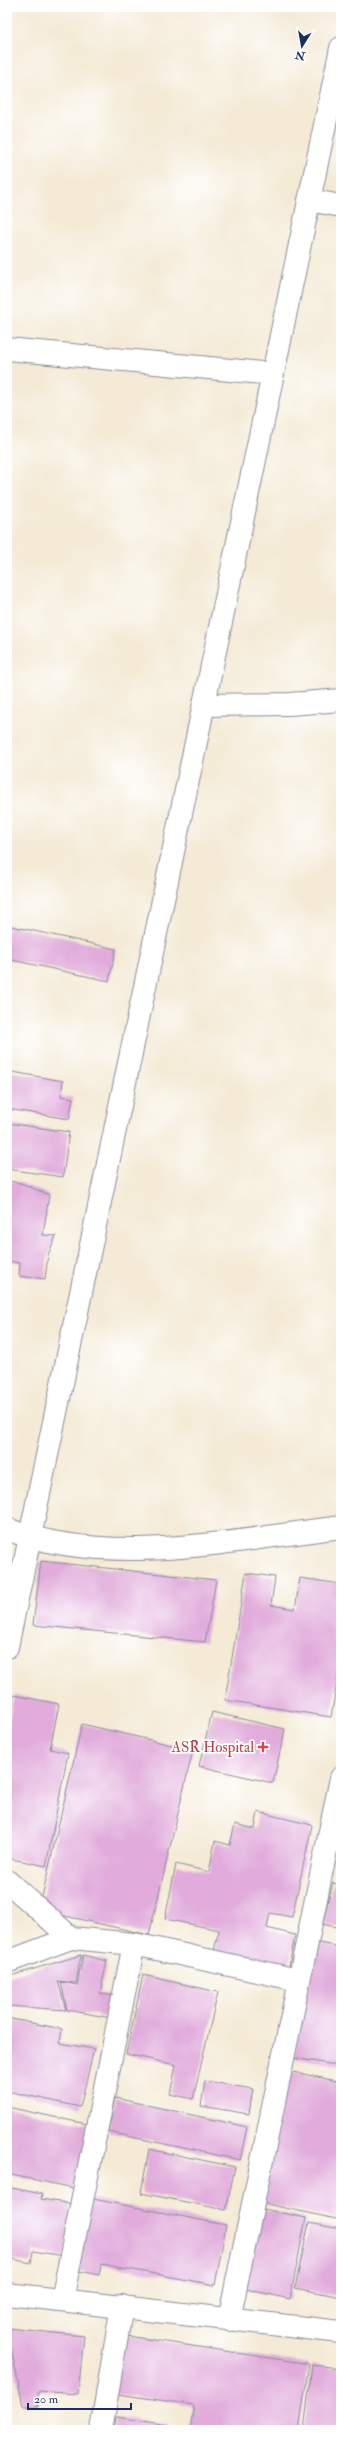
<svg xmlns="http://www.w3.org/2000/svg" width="348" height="2437" viewBox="0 0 348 2437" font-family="'IM FELL Double Pica',serif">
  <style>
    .building { fill: #e1acdb }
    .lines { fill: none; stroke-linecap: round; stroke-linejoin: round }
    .minor-casing { stroke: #888c9a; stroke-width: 24 }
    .minor { stroke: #fff; stroke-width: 22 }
    .health-dot { fill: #e0444e; stroke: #fff; stroke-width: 1.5 }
    .labels { text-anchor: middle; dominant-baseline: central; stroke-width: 3.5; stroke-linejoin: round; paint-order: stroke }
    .health-label { font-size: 15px; fill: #be3a42; stroke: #fff; text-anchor: end }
  </style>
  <rect width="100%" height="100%" fill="#fff"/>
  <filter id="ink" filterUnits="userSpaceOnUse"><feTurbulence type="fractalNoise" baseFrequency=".025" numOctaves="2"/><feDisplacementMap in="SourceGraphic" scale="8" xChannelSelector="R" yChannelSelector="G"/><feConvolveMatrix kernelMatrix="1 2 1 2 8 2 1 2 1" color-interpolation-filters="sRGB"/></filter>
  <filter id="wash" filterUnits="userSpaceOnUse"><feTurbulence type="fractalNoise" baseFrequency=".012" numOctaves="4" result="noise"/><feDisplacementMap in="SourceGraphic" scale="16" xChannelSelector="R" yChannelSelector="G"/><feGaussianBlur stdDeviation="0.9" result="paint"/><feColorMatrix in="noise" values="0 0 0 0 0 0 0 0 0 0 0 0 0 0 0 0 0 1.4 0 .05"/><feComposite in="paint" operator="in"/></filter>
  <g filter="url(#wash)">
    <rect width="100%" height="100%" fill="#f4ead5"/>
    <g id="blocks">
      <path class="building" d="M7,925L116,949L109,981L7,959Z
        M7,1071L63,1081L61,1096L73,1098L69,1119L7,1109Z
        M7,1123L69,1132L63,1177L7,1169Z
        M7,1181L21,1183L49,1195L43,1235L56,1236L48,1255L45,1279L19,1276L20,1263L7,1261Z
        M41,1561L216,1580L205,1642L33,1625Z
        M246,1573L275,1577L271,1605L295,1609L300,1578L341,1584V1659L331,1717L225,1700Z
        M14,1695L59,1704L50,1749L68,1753L46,1866L7,1858V1730Z
        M212,1712L285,1729L273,1783L199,1766Z
        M82,1724L193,1750L149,1935L39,1910Z
        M258,1812L312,1825L292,1917L270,1913L267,1928L295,1935L288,1971L213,1955L219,1930L165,1919L176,1864L209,1872L215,1841L230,1845L235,1824L255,1829Z
        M333,1883L341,1885V1928L322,1924Z
        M313,1942L341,1947V2066L294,2058Z
        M81,1955L76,1983L58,1981L66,2010L7,2006V1977Z
        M83,1955L107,1961L100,1993L117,1997L112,2018L67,2010L61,1982L77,1985Z
        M143,1975L218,1992L193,2099L170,2094L176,2065L126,2054Z
        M7,2018L62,2029L60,2043L94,2049L80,2107L7,2091Z
        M289,2071L341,2082V2220L262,2203Z
        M205,2081L253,2089L249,2114L201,2106Z
        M115,2098L247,2127L240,2160L108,2132Z
        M7,2107L96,2126L83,2190L7,2174Z
        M149,2149L235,2167L226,2210L141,2193Z
        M7,2187L42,2194L41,2199L72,2204L64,2256L33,2251L31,2263L7,2258Z
        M88,2198L226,2225L215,2285L101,2264L99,2275L75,2270Z
        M258,2208L306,2218L290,2299L241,2288Z
        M309,2223L341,2229V2297L295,2288Z
        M7,2328L84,2336L78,2394L38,2391V2406H23Z
        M121,2335L309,2364L299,2430H190L194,2405L111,2393Z
        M312,2365L341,2368V2430H304Z
        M116,2417L169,2425V2430H114Z"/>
    </g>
  </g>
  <g filter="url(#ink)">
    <use href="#blocks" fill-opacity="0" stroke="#888c9a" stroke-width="1"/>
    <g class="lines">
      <g class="minor-casing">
        <path id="minor" d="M309,200L341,206
          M7,349L273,374
          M204,705L290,704L341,700
          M7,1529C107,1568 237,1540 341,1527
          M7,1647L341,48
          M7,1881L71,1938
          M7,1962L71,1938L134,1944L298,1980
          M7,2294L341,2332
          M62,2300L134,1944
          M229,2320L341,1778
          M101,2430L122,2306"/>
      </g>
      <use href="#minor" class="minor"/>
    </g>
  </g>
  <path class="health-dot" d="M261 1741h4v4h4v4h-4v4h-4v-4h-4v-4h4z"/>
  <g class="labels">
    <g class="health-label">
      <text x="254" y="1747">ASR Hospital</text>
    </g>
  </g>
  <rect width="348" height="2437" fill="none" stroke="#fff" stroke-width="24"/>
  <g transform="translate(302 46) rotate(191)" stroke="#ffffff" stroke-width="3" paint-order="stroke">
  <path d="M0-3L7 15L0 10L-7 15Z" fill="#1b2f5e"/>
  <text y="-6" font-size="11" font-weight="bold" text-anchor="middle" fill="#1b2f5e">N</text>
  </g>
  <path d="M28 2403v6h103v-6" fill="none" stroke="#1b2f5e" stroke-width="2"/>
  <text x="34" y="2403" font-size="12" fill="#1b2f5e" stroke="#ffffff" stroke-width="3" paint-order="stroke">20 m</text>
</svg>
